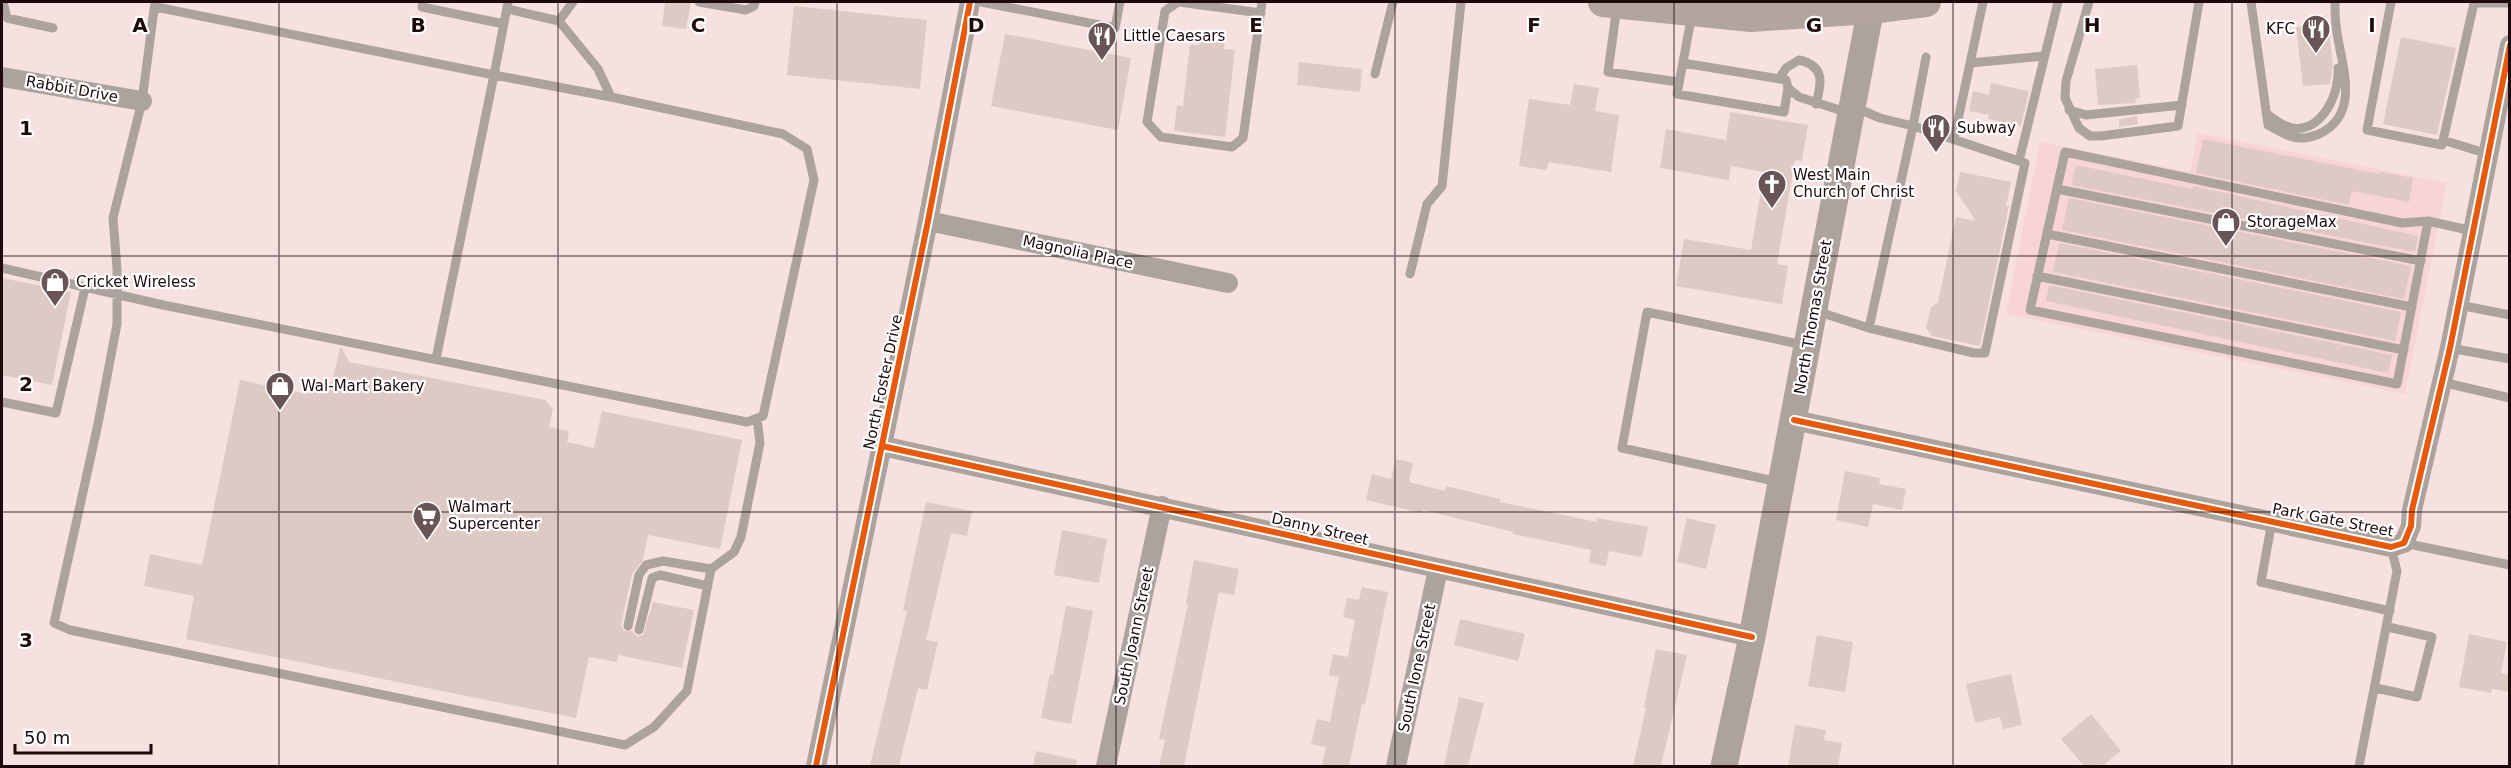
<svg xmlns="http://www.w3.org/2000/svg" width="2511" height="768" viewBox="0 0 2511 768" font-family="'DejaVu Sans',sans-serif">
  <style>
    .built { fill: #f7d5d4 }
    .building { fill: #dfc9c4 }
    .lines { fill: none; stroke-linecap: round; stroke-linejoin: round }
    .lane { stroke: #aca39e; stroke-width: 9 }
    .street { stroke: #aca39e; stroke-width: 20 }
    .secondary { stroke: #aea29c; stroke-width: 27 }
    .primary { stroke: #b2a49f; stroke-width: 30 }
    .cycleway-casing { stroke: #fff; stroke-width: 10 }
    .cycleway { stroke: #e8590c; stroke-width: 6 }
    .grid { fill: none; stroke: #1f0a0b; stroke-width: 1.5; stroke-opacity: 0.55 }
    .labels { text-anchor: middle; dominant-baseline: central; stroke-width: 4.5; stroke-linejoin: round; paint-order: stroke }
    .poi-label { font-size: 15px; fill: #1f0a0b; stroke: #fff; text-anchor: start }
    .street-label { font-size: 15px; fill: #1f0a0b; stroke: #fff }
    .grid-label { font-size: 20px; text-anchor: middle; font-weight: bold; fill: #1f0a0b; stroke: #fff; stroke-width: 4.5; stroke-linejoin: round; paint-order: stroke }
  </style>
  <rect width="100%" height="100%" fill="#f6e0e0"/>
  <path class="built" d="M2198,133L2447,183L2405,394L2006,314L2040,142L2190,172Z"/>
  <path class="building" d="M665,2H691L686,29L662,26Z
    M794,6L927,20L920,89L787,75Z
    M2328,23L2333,64L2330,84L2303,86L2296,27Z
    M1005,34L1131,58L1118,130L991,106Z
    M1200,36L1225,39L1224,49L1235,50L1225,137L1174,131L1177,105L1183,106L1190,44L1199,45Z
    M2401,37L2456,48L2437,135L2383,124Z
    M1299,62L1362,69L1360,92L1297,85Z
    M2137,65L2140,97L2135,99L2136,103L2098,105L2095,69Z
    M1991,83L2029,91L2021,126L1988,119L1989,115L1969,111L1973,91L1989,95Z
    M1574,84L1599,88L1595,111L1619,115L1611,172L1549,162L1546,170L1519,166L1529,99L1570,105Z
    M1730,112L1808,125L1802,161L1795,160L1777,264L1788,266L1782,304L1676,286L1684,239L1751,250L1764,172L1731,166L1729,180L1660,168L1666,129L1726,140Z
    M2137,116L2138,124L2119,127V119L2114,120Z
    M2203,139L2379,174L2380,172L2413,178L2409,202L2352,191L2349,205L2196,173Z
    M2076,165L2193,189V186L2418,236L2415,252L2071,185Z
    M1960,172L2011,182L2006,206H2009L1980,346L1932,336L1926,328L1931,307L1938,302L1956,217L1976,221L1956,191Z
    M2069,198L2411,266L2404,299L2062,230Z
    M2059,243L2401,312L2396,338L2395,341L2053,272Z
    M2,278L71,292L52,385L2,375Z
    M2049,285L2392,355L2388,373L2046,301Z
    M340,347L342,348L349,362L545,400L553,409L549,427L569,431L567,442L594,448L602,411L742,440L720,549L648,535L643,560L632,574L621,625L624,631H632L638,637L643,635L653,602L694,610L682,668L618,655L617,662L589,657L576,718L186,639L194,596L144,586L150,554L202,565L240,380L307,394L310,379L332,383Z
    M1396,459L1413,463L1409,482L1445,491L1446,486L1500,499V502L1597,522V518L1648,527L1642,557L1609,551L1606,566L1589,563L1591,550L1513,534V532L1423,510L1422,513L1366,500L1372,474L1391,479Z
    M1845,471L1880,478L1879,484L1906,489L1902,510L1873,504L1868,527L1836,520Z
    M926,502L972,511L967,536L951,533L926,640L938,642L927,690L918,688L899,766H870L907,611L903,610Z
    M1687,518L1716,525L1706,569L1677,562Z
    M1062,530L1107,539L1099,583L1054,575Z
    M1194,560L1239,569L1234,595L1219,592L1184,766H1159L1165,740L1159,739L1188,604L1186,603Z
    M1362,587L1388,592L1365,705L1362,704L1349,766H1322L1326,747L1311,744L1317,719L1330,722L1339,677L1329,675L1333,654L1348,657L1355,620L1343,617L1347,598L1359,600Z
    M1066,606L1093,611L1071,724L1041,718L1050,674L1053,675Z
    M1460,619L1525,634L1518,661L1454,645Z
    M2469,634L2507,642L2501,673L2510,675V692L2492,689L2491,693L2459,687Z
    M1817,635L1853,642L1845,692L1808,686Z
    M1656,649L1687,655L1661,766H1633L1646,708H1644Z
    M2011,674L2022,725L2003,729L2000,717L1975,723L1966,684Z
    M1459,697L1484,703L1468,766H1444Z
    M2091,714L2121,751L2102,766H2084L2061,739Z
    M1795,725L1826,730L1824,740L1842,743L1838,766H1788Z
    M1036,751L1077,760L1076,766H1033Z"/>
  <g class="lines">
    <path class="lane" d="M3,2L7,18L53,28
      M155,2L142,101L113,218L117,269V324L98,424L54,623L70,630L625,745L654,727L687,691L711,569L734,552L741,537L760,443L757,418
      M423,2L422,7L504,24
      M699,2L746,10L754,6L755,2
      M981,2L1115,28L1120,2
      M1178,2L1165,11L1147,122L1161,137L1232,147L1243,138L1262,2
      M1179,2L1261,13
      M2089,2L2066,81L2065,98L2079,128L2090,136H2101L2178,126L2199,2
      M2251,2L2268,125C2287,136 2298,143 2319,134C2364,113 2339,60 2336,25C2335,17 2335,9 2335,2
      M2391,2L2367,130L2442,145L2474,3H2510
      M1617,6L1608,72L1679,82
      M156,7L494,75L508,2
      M559,21L573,2
      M1683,63L1786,80L1788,88L1784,112L1677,94L1692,14
      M1970,63L2044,56
      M1375,74L1393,2
      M1779,79L1786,68L1799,60C1825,66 1822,82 1816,104
      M1788,88L1799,97L1849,113
      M2069,110L2086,115L2182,105
      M2267,114C2274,119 2282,126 2292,128C2322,133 2340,93 2338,68
      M1954,139L1983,2
      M2443,140L2488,154
      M2019,161L2058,2
      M2057,189L2421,261
      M2428,221L2397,384L2030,310L2065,152L2402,223L2428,221L2473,231
      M2047,234L2412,307
      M2,268L163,305L747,422L763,416L814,180L807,149L783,134L611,97L598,69L559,21L507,9
      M1410,274L1427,204L1442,186L1461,2
      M2037,276L2404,350
      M2459,305L2510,315
      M1816,311L1869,328L1913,126L1880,118L1854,107
      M1869,328L1974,353H1985L2025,163L1913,126L1926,57
      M2450,348L2510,359
      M436,359L494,75L611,97
      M2442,382L2510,398
      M2,402L56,413L85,288
      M1779,482L1622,448L1647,312L1804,345
      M2272,521L2261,582L2390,611
      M2404,543L2510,565
      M628,626L639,575L646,565L663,561L711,569
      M639,630L652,578L660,575L708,586
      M2376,688L2417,697L2432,637L2388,627
      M2359,766L2397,571L2391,547"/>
    <path class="street" d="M2,77L142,101
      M928,221L1228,283
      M1794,420L2391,547L2404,543L2411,526L2412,510L2450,348L2510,45
      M882,446L1752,637
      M816,766L928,221L970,2
      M1106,766L1162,506
      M1396,766L1438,569"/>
    <path class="secondary" d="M1724,766L1752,637L1872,2"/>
    <path class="primary" d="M1603,2L1751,17L1870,9L1926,2"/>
    <g class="cycleway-casing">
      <path id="cycleway" d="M1794,420L2391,547L2404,543L2411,526L2412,510L2450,348L2510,45
        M882,446L1752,637
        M816,766L928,221L970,2"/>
    </g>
    <use href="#cycleway" class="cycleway"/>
  </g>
  <path class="grid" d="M279,2V766M558,2V766M837,2V766M1116,2V766M1395,2V766M1674,2V766M1953,2V766M2232,2V766M2,256H2510M2,512H2510"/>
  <defs>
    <g id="restaurant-pin" transform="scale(1.5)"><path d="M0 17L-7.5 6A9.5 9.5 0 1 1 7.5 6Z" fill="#6a5556" stroke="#fff"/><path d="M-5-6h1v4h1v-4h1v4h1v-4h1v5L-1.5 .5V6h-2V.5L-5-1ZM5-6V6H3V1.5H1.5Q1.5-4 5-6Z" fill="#fff"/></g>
    <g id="church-pin" transform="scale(1.5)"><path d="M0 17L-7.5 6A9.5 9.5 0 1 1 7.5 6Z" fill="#6a5556" stroke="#fff"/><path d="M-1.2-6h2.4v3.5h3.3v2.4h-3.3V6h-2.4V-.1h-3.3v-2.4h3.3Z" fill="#fff"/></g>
    <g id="shop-pin" transform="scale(1.5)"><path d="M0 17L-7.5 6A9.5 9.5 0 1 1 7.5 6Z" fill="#6a5556" stroke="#fff"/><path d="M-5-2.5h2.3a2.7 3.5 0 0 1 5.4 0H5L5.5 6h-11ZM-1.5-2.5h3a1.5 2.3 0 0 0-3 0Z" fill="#fff"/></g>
    <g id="supermarket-pin" transform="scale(1.5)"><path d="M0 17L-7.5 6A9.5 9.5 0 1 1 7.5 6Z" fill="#6a5556" stroke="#fff"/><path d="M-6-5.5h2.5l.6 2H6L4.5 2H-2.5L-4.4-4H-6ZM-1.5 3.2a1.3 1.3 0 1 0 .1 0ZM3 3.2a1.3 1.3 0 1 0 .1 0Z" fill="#fff"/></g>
  </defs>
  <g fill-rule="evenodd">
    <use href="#restaurant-pin" x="2316" y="29"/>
    <use href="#restaurant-pin" x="1102" y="36"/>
    <use href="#restaurant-pin" x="1936" y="128"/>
    <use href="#church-pin" x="1772" y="184"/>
    <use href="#shop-pin" x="2226" y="222"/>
    <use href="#shop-pin" x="55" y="282"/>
    <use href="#shop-pin" x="280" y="386"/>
    <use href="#supermarket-pin" x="427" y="516"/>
  </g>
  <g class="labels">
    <g class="poi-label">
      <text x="2295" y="29" text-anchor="end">KFC</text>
      <text x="1123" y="36">Little Caesars</text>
      <text x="1957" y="128">Subway</text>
      <text x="1793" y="175">West Main<tspan x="1793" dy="17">Church of Christ</tspan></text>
      <text x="2247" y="222">StorageMax</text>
      <text x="76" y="282">Cricket Wireless</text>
      <text x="301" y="386">Wal-Mart Bakery</text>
      <text x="448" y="507">Walmart<tspan x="448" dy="17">Supercenter</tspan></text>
    </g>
    <g class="street-label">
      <text transform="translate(72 89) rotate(10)">Rabbit Drive</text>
      <text transform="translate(1078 252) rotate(12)">Magnolia Place</text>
      <text transform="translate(1813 317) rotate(-80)">North Thomas Street</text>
      <text transform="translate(883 382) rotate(-78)">North Foster Drive</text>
      <text transform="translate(2333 520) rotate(11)">Park Gate Street</text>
      <text transform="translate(1320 529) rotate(13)">Danny Street</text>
      <text transform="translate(1134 636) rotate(-78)">South Joann Street</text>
      <text transform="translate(1417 668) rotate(-78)">South Ione Street</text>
    </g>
  </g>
  <g class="grid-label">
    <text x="140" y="32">A</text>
    <text x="418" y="32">B</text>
    <text x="698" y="32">C</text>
    <text x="976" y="32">D</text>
    <text x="1256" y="32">E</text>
    <text x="1534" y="32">F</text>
    <text x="1814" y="32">G</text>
    <text x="2092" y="32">H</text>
    <text x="2372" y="32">I</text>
    <text x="26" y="135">1</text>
    <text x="26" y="391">2</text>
    <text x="26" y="647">3</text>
  </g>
  <rect width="2511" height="768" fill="none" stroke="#1f0a0b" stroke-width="6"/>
  <path d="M15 744v9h136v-9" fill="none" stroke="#1f0a0b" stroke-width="3"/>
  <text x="24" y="744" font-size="18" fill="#1f0a0b" stroke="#ffffff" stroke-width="4.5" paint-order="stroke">50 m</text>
</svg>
